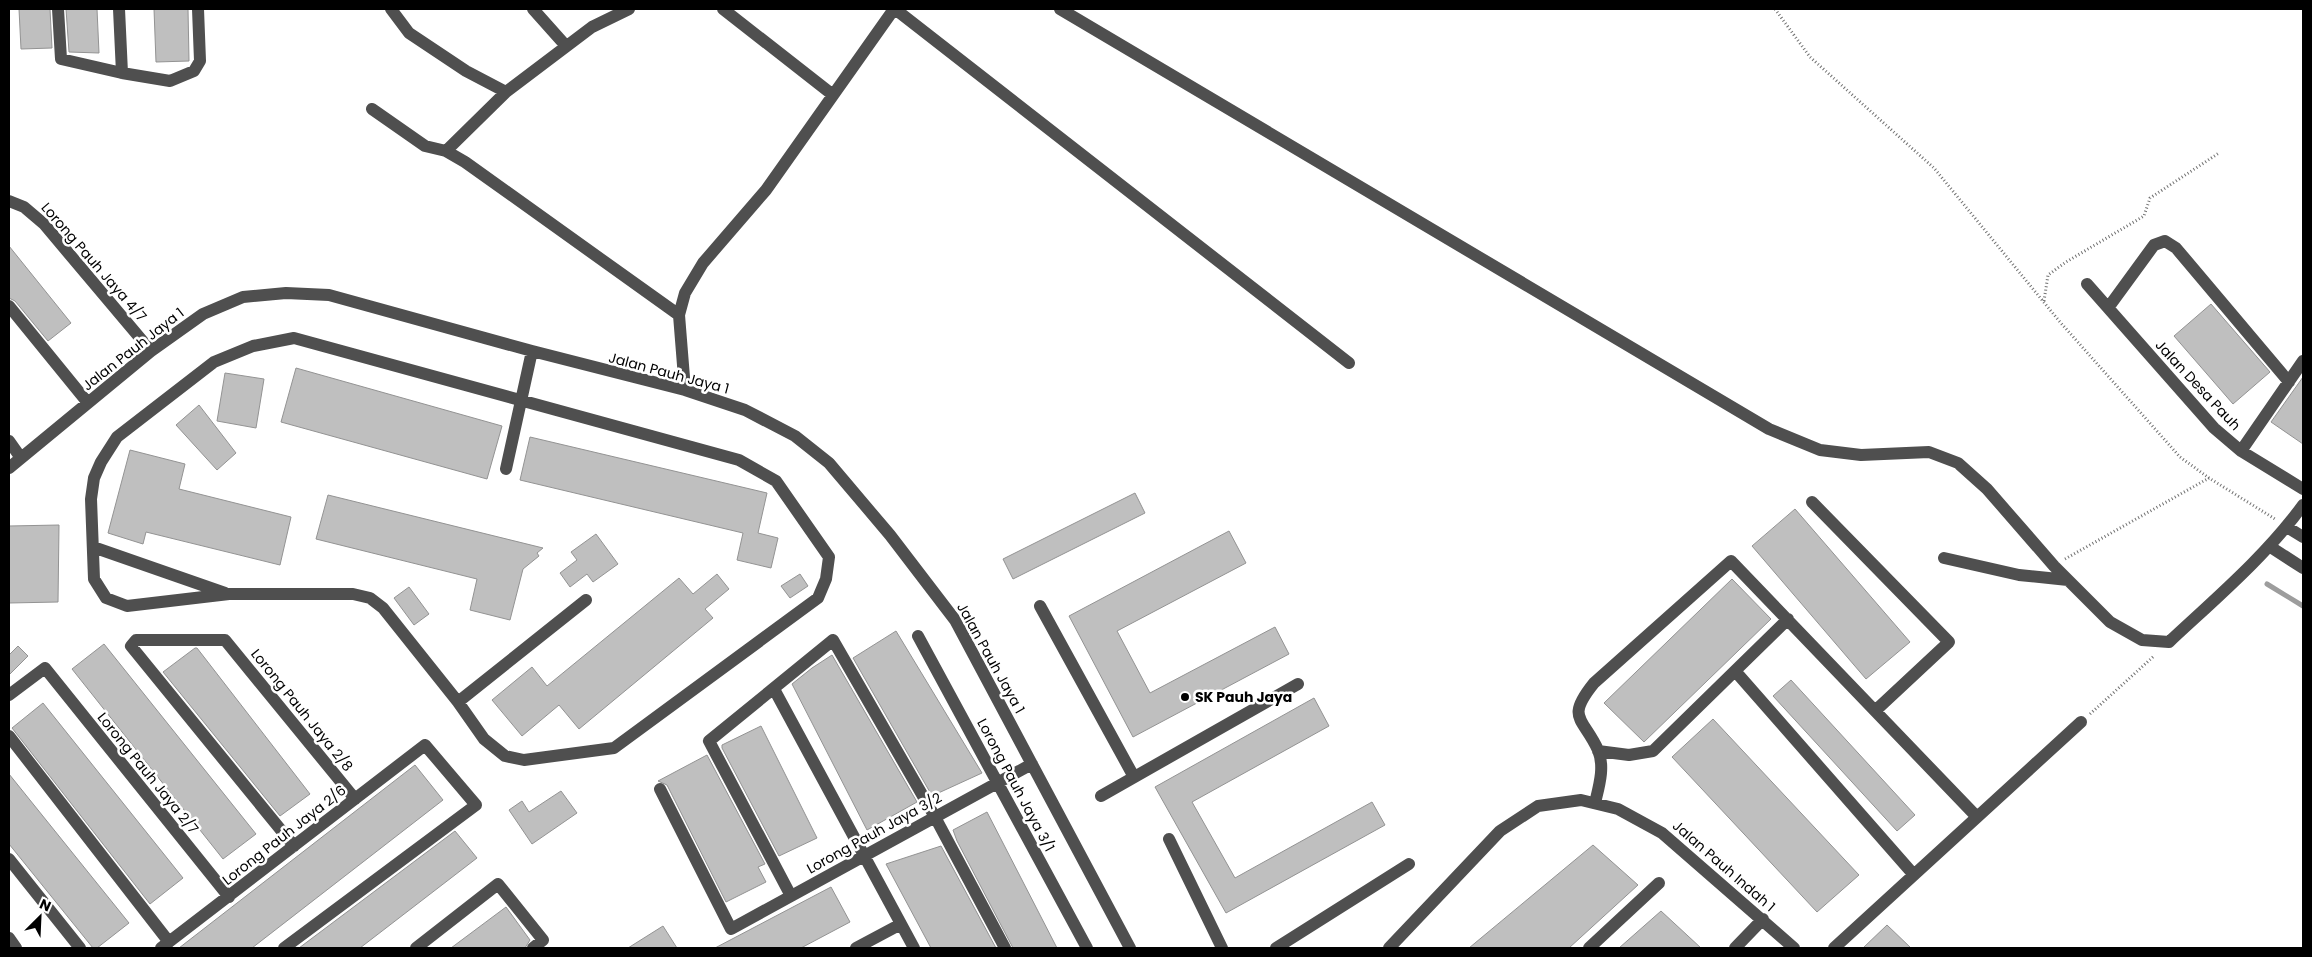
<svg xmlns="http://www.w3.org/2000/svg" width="2312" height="957" viewBox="0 0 2312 957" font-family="Poppins,sans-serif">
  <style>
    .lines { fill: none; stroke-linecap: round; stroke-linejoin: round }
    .stream { stroke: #9d9d9d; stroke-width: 5 }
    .building { fill: #bfbfbf; stroke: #939393 }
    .path { stroke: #717171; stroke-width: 3; stroke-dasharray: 1 2.5; stroke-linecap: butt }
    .minor { stroke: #4f4f4f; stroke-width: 12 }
    .poi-dot { fill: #000; stroke: #fff; stroke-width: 2 }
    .labels { text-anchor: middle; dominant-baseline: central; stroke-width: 5; stroke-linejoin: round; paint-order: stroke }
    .street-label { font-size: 14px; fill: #000; stroke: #fff }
    .poi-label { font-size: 14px; font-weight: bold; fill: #000; stroke: #fff; text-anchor: start }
  </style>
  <rect width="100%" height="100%" fill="#fff"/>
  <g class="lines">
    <path class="stream" d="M2267,584L2303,606"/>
  </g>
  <path class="building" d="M19,9H50L52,48L21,49Z
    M66,9H97L99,53L69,52Z
    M154,9H188L189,61L156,62Z
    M9,246L71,323L48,341L15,301L9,298Z
    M2211,304L2270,372L2233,404L2174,336Z
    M296,368L502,426L487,479L281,422Z
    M225,373L264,379L256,428L217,421Z
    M2303,377V444L2271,422Z
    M199,405L236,453L217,470L176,425Z
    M530,437L767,493L758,533L778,538L771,568L737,560L743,533L520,480Z
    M130,450L185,464L179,489L291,517L280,565L146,532L143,544L108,533Z
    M1135,493L1145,513L1013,579L1003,559Z
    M328,495L543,548L537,553L539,556L523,569L510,620L470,610L477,579L316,539Z
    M1795,509L1910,642L1866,679L1752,546Z
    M59,525L58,602L9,603V526Z
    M1229,531L1246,563L1117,631L1150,693L1275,627L1289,654L1133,737L1069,616Z
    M596,534L618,564L593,582L587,574L570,587L560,573L577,560L571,552Z
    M717,574L729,589L705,609L713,618L579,729L559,705L522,736L492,700L532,667L547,686L679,578L693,594Z
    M800,574L808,586L790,598L781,586Z
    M1732,579L1771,619L1644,742L1604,703Z
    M409,587L429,614L414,625L394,598Z
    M896,631L982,773L934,795L933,793L931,794L853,658Z
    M104,644L256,834L223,859L72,669Z
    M18,646L28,656L9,675V655Z
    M195,648H197L310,794L280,816L163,672Z
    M832,655L917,802L867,830L792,684L812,668Z
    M1791,680L1915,815L1897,831L1773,696Z
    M1314,698L1329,726L1192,802L1235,878L1372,802L1385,825L1226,913L1155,787Z
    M43,703L183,878L150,904L12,728Z
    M1713,719L1859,875L1817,912L1672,757Z
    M761,726L817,838L779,856L722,748V745Z
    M707,755L765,864L758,867L766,882L726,902L667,785L658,781Z
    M415,765L443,800L252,948H179Z
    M9,774L129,923L97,948H93L9,844Z
    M561,791L577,813L532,844L509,810L522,801L529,812Z
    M987,812L1057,948H1013L957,841L953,830Z
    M455,831L477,858L360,948H299Z
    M1593,845L1638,885L1569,948H1469Z
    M941,846L996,948H931L886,864Z
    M831,887L850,922L801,948H715Z
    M506,907L530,940L525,948H451Z
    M1661,911L1701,948H1619Z
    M1887,925L1911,948H1863Z
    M663,926L677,948H628Z"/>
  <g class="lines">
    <path class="path" d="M1775,9L1810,57L1934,168L2060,322L2180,457L2209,478L2275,519
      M2044,301L2048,275L2066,262L2144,216L2150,198L2219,153
      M2065,559L2209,478
      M2090,714L2154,656"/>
    <path class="minor" d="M58,9L61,59L122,73L170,81L194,71L200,61L198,9
      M119,9L122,73
      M391,9L409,33L466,71L506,92
      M533,9L566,46
      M723,9L833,95
      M895,9L1349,363
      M1060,9L1769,429L1820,450L1861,455L1929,452L1958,463L1987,489L2054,566L2110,622L2142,640L2169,642C2215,599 2266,556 2303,505
      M372,109L425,146L446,151L465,162L679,315
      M446,151L506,92L592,27L629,9
      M9,201L24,207L44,224L151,351
      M2087,284L2214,428L2241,451L2303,489
      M9,306L88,403
      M2108,308L2154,245L2165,241L2176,248L2289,382
      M294,338L739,460L776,481L829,557L826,579L818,598L614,748L524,760L505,756L484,739L458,702L383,608L370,598L353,594H229L127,606L106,598L94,579L91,499L94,478L101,462L117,437L214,362L253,346Z
      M685,390L679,315L685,293L703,263L766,190L894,9
      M9,441L21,458
      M2241,451L2303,361
      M9,468L151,351L203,314L243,297L286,293L329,295L532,351L685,390L745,410L795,436L829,463L890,535L955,620L1130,948
      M506,469L532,351
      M1812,502L1949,642L1875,711
      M2287,527L2303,537
      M2269,546L2303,568
      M93,547L225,593
      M1944,558L2019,575L2068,580
      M1040,606L1134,777
      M918,636L1087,948
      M1736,672L1914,875
      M774,689L914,948
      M9,695L45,668L229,897
      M458,702L586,600
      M9,736L169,942
      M1598,751L1629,755L1653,751L1788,619
      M660,789L731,929L1032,764
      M1101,796L1298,684
      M1595,803C1599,786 1605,767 1598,750C1583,717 1565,719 1594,683L1731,561L1977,817
      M1169,839L1222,948
      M294,846L131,646L136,640H225L355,799
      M9,859L80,948
      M791,896L709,741L833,640L935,817L1005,948
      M9,938L16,948
      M161,948L425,745L476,805L284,948
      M416,948L498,884L543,940L533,948
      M856,948L901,924
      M1276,948L1409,864
      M1389,948L1500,831L1538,806L1581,800L1618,809L1662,833L1794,948
      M1589,948L1659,883
      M1735,948L1763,919
      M1834,948L2081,722"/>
  </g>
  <circle class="poi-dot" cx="1185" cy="697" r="5"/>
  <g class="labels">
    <g class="street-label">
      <text transform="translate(94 262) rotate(49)">Lorong Pauh Jaya 4/7</text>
      <text transform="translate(133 349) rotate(-38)">Jalan Pauh Jaya 1</text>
      <text transform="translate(669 373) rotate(15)">Jalan Pauh Jaya 1</text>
      <text transform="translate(2198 385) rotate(47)">Jalan Desa Pauh</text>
      <text transform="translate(991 658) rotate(61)">Jalan Pauh Jaya 1</text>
      <text transform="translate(302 710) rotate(51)">Lorong Pauh Jaya 2/8</text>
      <text transform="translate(148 773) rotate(51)">Lorong Pauh Jaya 2/7</text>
      <text transform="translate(1016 785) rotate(62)">Lorong Pauh Jaya 3/1</text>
      <text transform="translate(874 833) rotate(-29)">Lorong Pauh Jaya 3/2</text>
      <text transform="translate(284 835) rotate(-38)">Lorong Pauh Jaya 2/6</text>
      <text transform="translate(1724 866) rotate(41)">Jalan Pauh Indah 1</text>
    </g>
    <g class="poi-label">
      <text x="1195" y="697">SK Pauh Jaya</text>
    </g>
  </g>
  <rect width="2312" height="957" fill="none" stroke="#000000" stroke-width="20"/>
  <g transform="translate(40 917) rotate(24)" stroke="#ffffff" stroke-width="4" paint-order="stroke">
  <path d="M0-4L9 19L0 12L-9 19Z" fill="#000000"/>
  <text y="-8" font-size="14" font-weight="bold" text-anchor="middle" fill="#000000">N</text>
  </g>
</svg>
